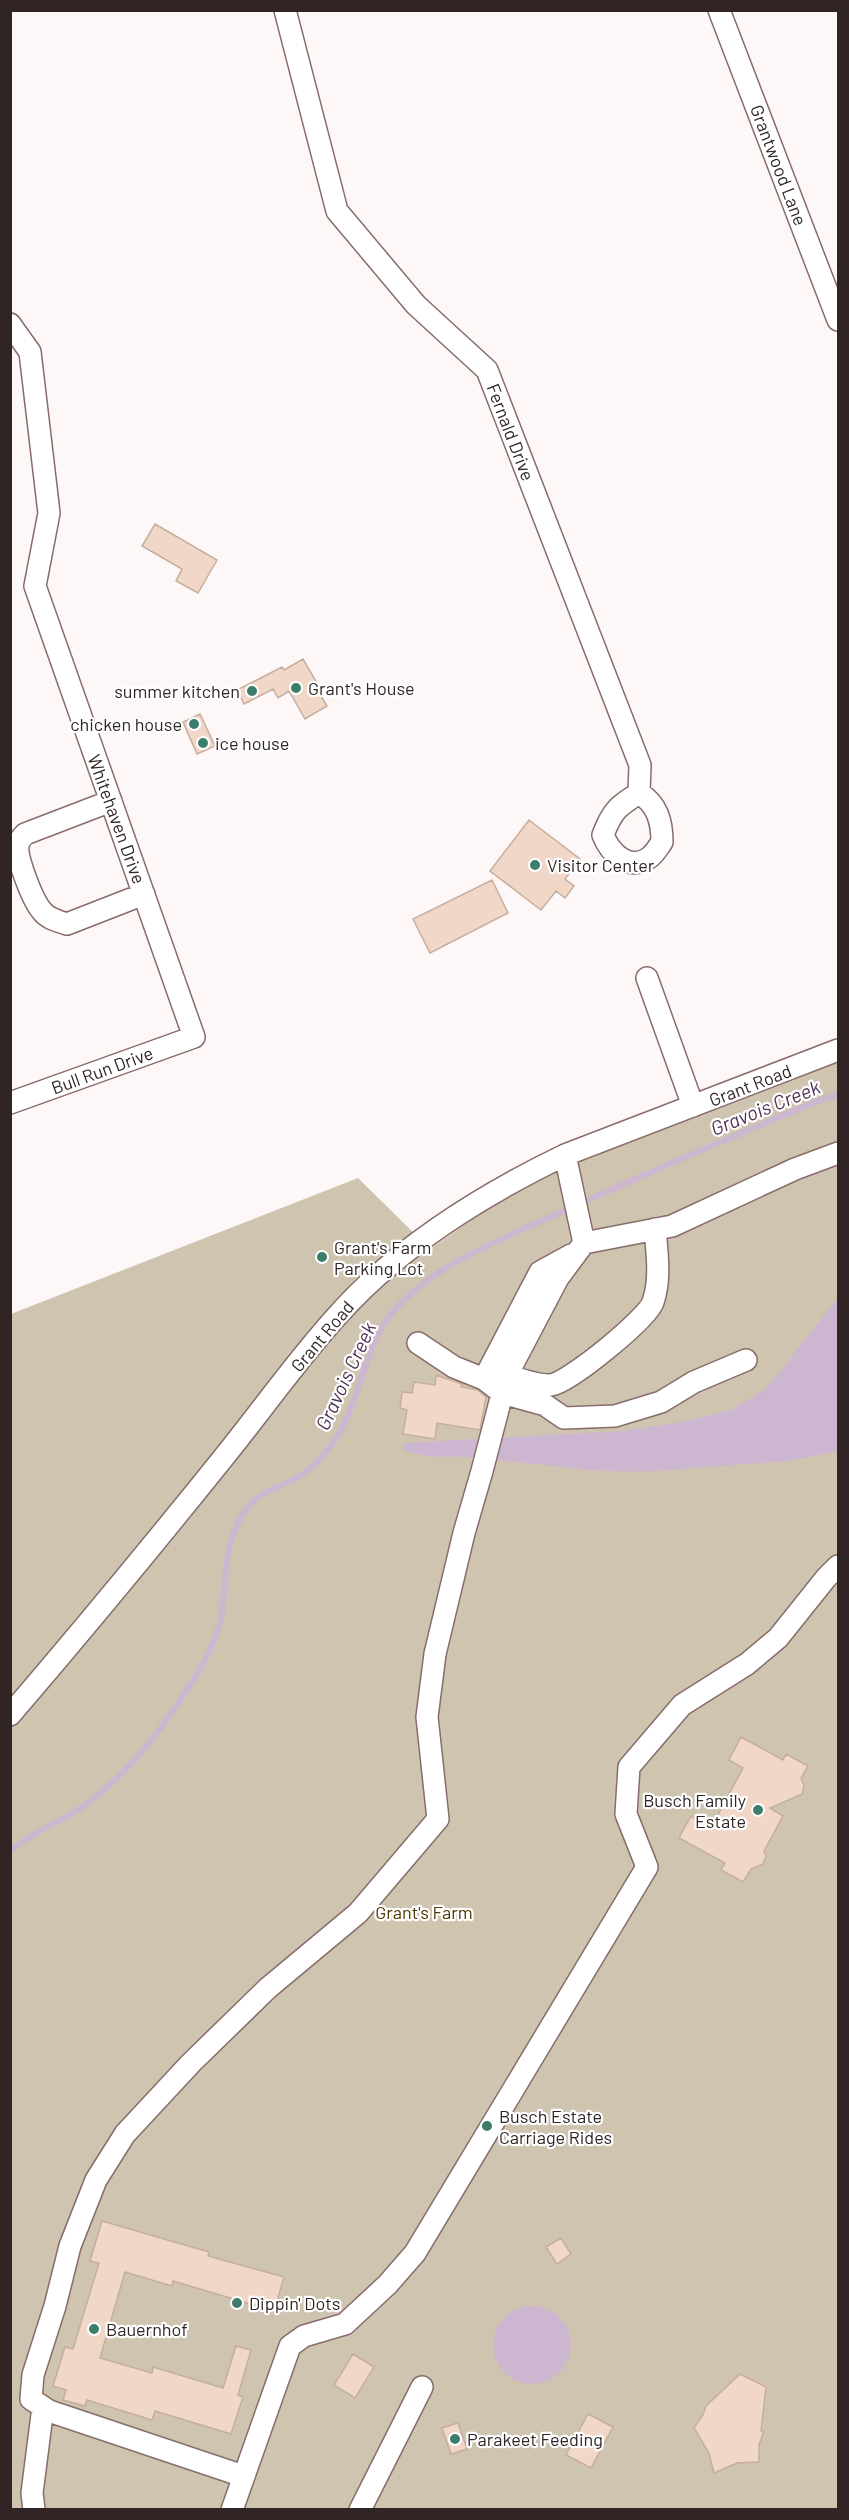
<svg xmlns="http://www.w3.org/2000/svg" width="849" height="2520" viewBox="0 0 849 2520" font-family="Barlow,sans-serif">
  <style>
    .green { fill: #cec4af }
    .water { fill: #ccb6d0 }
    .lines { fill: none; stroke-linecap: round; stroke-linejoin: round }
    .stream { stroke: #ccb6d0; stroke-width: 6 }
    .building { fill: #f0d7c7; stroke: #c6ae9f; stroke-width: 1.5 }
    .minor-casing { stroke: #886c6b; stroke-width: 24 }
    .minor { stroke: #fff; stroke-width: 21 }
    .poi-dot { fill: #3c7d6b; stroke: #fff; stroke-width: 2 }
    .labels { text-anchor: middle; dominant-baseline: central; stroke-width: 4.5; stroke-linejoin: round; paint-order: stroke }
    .street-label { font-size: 18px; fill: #302524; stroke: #fff }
    .poi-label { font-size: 18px; fill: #302524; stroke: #fff; text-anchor: start }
    .park-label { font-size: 18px; fill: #4e3700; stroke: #fff }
    .water-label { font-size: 20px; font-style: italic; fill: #523257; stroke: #fff }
  </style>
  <rect width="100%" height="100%" fill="#fef7f7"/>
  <path class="green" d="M838,1059V2509L11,2510V1314L358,1178L430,1249L503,1198L541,1177Z"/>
  <path class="water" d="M838,1298V1451L789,1461L641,1472L590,1470L470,1457H429L402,1450L404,1443L623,1431L687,1421L731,1410L767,1388Z
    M493 2345a39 39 0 1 1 78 0a39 39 0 1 1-78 0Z"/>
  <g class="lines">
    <path class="stream" d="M10,1851C32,1832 61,1822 85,1805C128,1774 161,1731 189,1686C195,1677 202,1667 207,1656C212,1645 219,1630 221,1618C227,1578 222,1539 249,1506C263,1489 287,1485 304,1473C313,1467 323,1456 329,1448C363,1405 361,1344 398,1306C441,1261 503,1239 559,1213C645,1174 731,1137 818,1101L838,1095"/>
  </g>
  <path class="building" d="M155,524L217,560L198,593L176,581L182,569L142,546Z
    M303,659L320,688L317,689L327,706L305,719L289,691L278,698L273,689L244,704L237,690L282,667L284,670Z
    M200,714L215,746L197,754L183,722Z
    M529,820L580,859L565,879L574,886L565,898L556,891L541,910L490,871Z
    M492,880L508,913L430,953L413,919Z
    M436,1375L462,1384L461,1387L478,1390L486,1397L480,1430L437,1423L435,1439L403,1434L407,1410L400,1408L402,1392L412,1393L414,1382L435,1385Z
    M741,1737L783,1760L786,1754L808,1766L801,1778L804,1786L802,1794L770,1808L783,1816L764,1851L766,1856L763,1864L751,1869L743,1882L721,1870L725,1863L679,1838L691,1816L695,1819L696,1817L712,1826L743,1768L729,1760Z
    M102,2221L209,2252L208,2256L284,2277L274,2311L173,2281L172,2286L125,2272L100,2358L152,2373L153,2367L223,2388L236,2346L251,2350L238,2395L243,2397L231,2434L155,2411L152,2420L87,2400L85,2406L63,2400L66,2390L53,2386L65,2347L73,2349L99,2263L90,2261Z
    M561,2238L571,2254L557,2264L546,2247Z
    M353,2354L374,2367L355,2398L334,2385Z
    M740,2374L766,2387L761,2431H764L759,2445V2462L737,2463L714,2473L709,2453L694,2428L703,2415L706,2406Z
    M588,2414L613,2427L591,2468L566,2455Z
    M458,2423L467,2449L451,2454L442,2428Z"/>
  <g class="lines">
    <g class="minor-casing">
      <path id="minor" d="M285,10L337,211L416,305L487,370L640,765L639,793
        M719,10L838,320
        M10,324L30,352L49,513L35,586L194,1037L10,1103
        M639,793C657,804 662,821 662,842C659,846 655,853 650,857C630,873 610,853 603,835C612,811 618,806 639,793Z
        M111,801L25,834C22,837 19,841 18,845C16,858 33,901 42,911C48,919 58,921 67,924L144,894
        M647,978L693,1106
        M565,1155L584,1243
        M571,1255L540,1272L484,1379L502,1393L545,1405L564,1418L615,1416L661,1402L694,1382L746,1360
        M418,1343L454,1367L484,1379
        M507,1375C520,1379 538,1386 551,1385C570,1382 648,1318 653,1302C661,1279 657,1253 655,1229
        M10,1715C83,1630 154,1544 224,1457C262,1410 297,1360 337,1316C399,1246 482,1195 565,1155L838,1050
        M243,2476L49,2411L31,2399L33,2375L55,2306L70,2246L96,2180L125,2134L191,2063L268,1988L358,1913L438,1819L427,1717L435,1654L464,1533L482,1471L507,1375L558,1278L584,1243L672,1226L795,1169L838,1153
        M34,2510L32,2493L43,2407
        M232,2510L290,2346L304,2336L345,2324L388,2284L415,2253L647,1867L626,1814L629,1767L682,1705L747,1664L778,1638L826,1578L838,1566
        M360,2510L422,2387"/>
    </g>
    <use href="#minor" class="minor"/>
  </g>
  <g class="poi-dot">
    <circle cx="296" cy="688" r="6"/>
    <circle cx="252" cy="691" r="6"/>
    <circle cx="194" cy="724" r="6"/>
    <circle cx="203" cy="743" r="6"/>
    <circle cx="535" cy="865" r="6"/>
    <circle cx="322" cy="1257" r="6"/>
    <circle cx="758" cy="1810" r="6"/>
    <circle cx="487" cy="2126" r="6"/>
    <circle cx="237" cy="2303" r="6"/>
    <circle cx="94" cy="2329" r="6"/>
    <circle cx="455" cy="2439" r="6"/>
  </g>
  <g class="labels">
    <g class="street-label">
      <text transform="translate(779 165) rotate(69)">Grantwood Lane</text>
      <text transform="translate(511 432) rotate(69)">Fernald Drive</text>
      <text transform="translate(117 819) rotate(70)">Whitehaven Drive</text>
      <text transform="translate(102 1070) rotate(-20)">Bull Run Drive</text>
      <text transform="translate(750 1085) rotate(-21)">Grant Road</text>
      <text transform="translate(322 1336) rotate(-50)">Grant Road</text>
    </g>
    <g class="poi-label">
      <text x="308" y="688">Grant's House</text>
      <text x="240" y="691" text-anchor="end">summer kitchen</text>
      <text x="182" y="724" text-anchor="end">chicken house</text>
      <text x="215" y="743">ice house</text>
      <text x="547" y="865">Visitor Center</text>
      <text x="334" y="1247">Grant's Farm<tspan x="334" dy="21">Parking Lot</tspan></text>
      <text x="746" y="1800" text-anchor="end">Busch Family<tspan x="746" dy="21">Estate</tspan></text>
      <text x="499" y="2116">Busch Estate<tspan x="499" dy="21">Carriage Rides</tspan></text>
      <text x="249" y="2303">Dippin' Dots</text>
      <text x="106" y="2329">Bauernhof</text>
      <text x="467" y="2439">Parakeet Feeding</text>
    </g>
    <g class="park-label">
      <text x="424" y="1912">Grant's Farm</text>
    </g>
    <g class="water-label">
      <text transform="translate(765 1107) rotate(-22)">Gravois Creek</text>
      <text transform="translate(345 1376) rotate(-65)">Gravois Creek</text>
    </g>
  </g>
  <rect width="849" height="2520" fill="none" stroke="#302524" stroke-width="24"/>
</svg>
